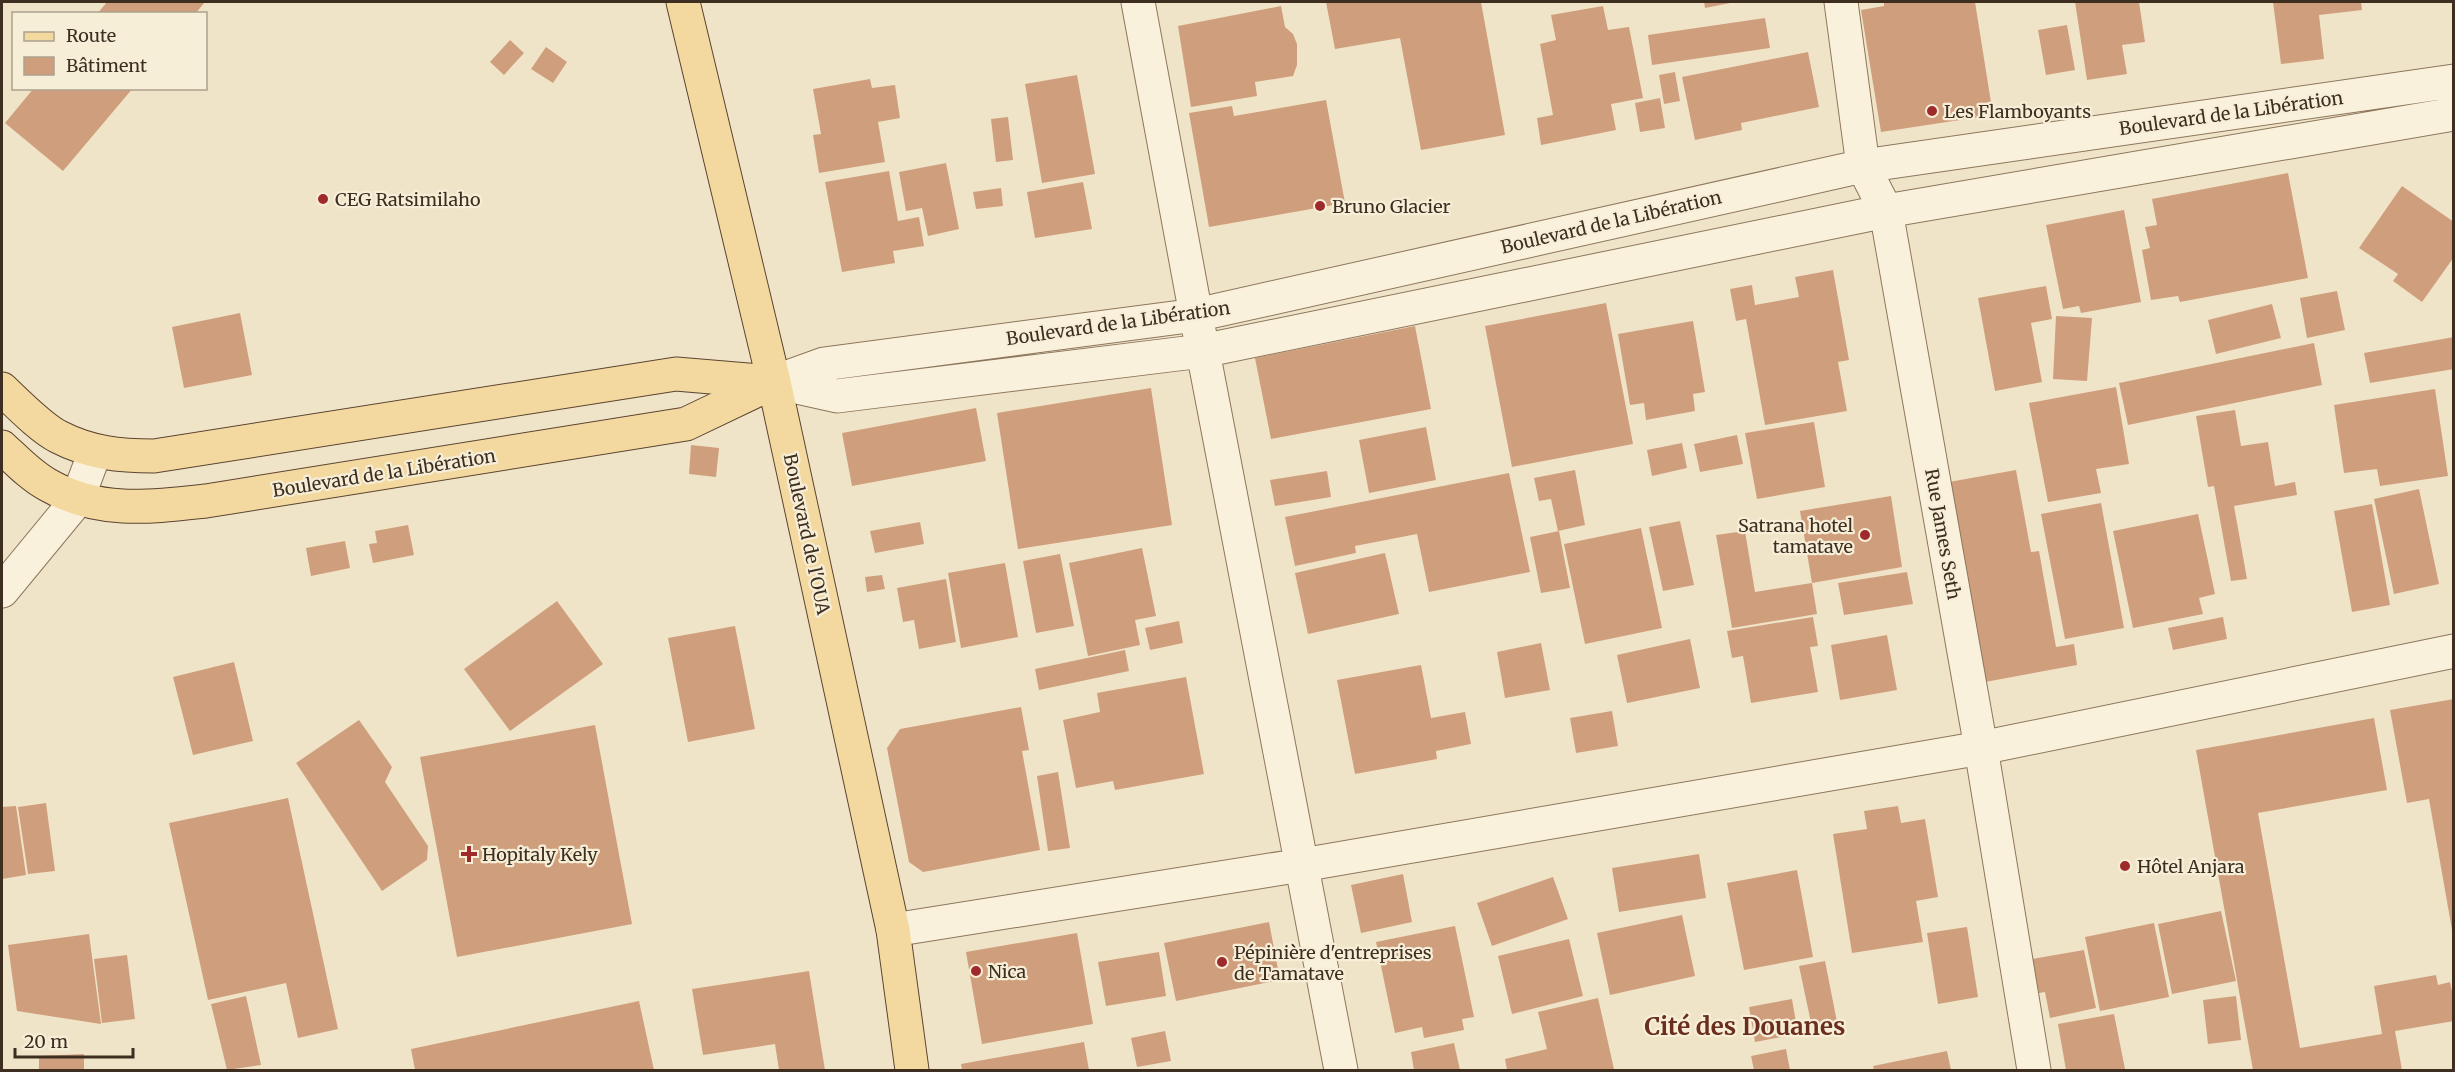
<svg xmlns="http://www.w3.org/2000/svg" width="2455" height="1072" viewBox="0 0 2455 1072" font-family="Merriweather,serif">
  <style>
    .building { fill: #cf9f7d }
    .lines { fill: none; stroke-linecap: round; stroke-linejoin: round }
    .minor-casing { stroke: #8d765c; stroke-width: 35 }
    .major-casing { stroke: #5b4430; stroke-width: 35 }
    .minor { stroke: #faf1dc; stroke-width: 33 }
    .major { stroke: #f3d9a0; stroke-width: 33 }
    .poi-dot { fill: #9e2a2b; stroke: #f7eed8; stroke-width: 2 }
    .labels { text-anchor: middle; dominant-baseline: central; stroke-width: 4.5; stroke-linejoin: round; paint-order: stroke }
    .poi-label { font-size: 18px; fill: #3d2e20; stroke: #f7eed8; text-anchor: start }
    .street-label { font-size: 18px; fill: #3d2e20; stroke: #f7eed8 }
    .district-label { font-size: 24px; font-weight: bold; fill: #6b2e1e; stroke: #f7eed8 }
  </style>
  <rect width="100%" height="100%" fill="#f0e4c8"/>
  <path class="building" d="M107,2H205L195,14H97Z
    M1326,2H1481L1505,135L1421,150L1400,38L1335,49Z
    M1704,2H1730V3L1705,8Z
    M1884,2H1975L1993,115L1881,132L1861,10L1884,6Z
    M2075,2H2139L2145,42L2122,45L2127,74L2087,80Z
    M2273,2H2361L2362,10L2319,15L2324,59L2281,64Z
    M1281,6L1285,27L1293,34L1297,44V65L1293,76L1255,82L1257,96L1191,107L1178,26Z
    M1603,6L1608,30L1629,27L1643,98L1611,104L1616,130L1541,145L1537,118L1553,115L1540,44L1556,40L1551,15Z
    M1765,18L1770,48L1652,65L1648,35Z
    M2067,25L2075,70L2046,75L2038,30Z
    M510,40L524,53L504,75L490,62Z
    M546,47L567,62L553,83L531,69Z
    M1808,52L1819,107L1741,123L1742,130L1695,140L1682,77Z
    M1675,72L1680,101L1664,104L1659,75Z
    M1077,75L1095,174L1042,183L1025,84Z
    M870,79L872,88L895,85L900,118L878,122L885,162L819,173L813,135L821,134L813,89Z
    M34,88H133L63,171L5,123Z
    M1660,98L1665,128L1640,132L1635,103Z
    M1326,100L1345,203L1209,227L1189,113L1232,106L1234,116Z
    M1008,117L1013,160L996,162L991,119Z
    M946,163L959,229L928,236L922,208L906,211L899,172Z
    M889,171L898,221L919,217L924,246L893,251L895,263L842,272L825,182Z
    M2288,173L2308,278L2180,302L2178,296L2151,300L2142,250L2150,248L2145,227L2157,225L2152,199Z
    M1083,182L1092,229L1035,238L1027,192Z
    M2402,186L2454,222V257L2422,302L2393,281L2398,274L2359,248Z
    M1001,188L1003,206L976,209L973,192Z
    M2124,210L2141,302L2081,313L2079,306L2063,309L2046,225Z
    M1833,270L1849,360L1838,362L1847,411L1765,425L1746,319L1736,321L1730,289L1752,285L1755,305L1799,297L1795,277Z
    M2046,286L2052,319L2031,323L2042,382L1995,391L1978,298Z
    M2337,291L2345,330L2307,338L2300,298Z
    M1606,303L1633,444L1512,467L1485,326Z
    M2272,304L2281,338L2216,354L2208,320Z
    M240,313L252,375L184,388L172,327Z
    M2056,316L2092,318L2087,381L2053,379Z
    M1693,321L1705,392L1693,394L1695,411L1646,420L1644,403L1630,405L1618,334Z
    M1415,326L1431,409L1271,439L1255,358Z
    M2454,337V369L2370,383L2364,353Z
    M2314,343L2322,385L2128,425L2119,383Z
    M2116,387L2129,464L2096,469L2101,493L2048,502L2029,403Z
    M1151,388L1172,525L1018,549L997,413Z
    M2435,389L2448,476L2380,486L2377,469L2344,473L2334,405Z
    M976,408L986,461L852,486L842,433Z
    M2235,410L2241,446L2268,442L2275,486L2295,482L2297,495L2234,506L2247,579L2231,581L2214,486L2208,487L2196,416Z
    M1814,422L1825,487L1757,499L1745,433Z
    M1426,427L1436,480L1369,493L1359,440Z
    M1737,435L1743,464L1700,472L1694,444Z
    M1682,443L1687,468L1652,476L1647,450Z
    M691,445L719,448L716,477L689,474Z
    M1575,470L1585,525L1558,531L1551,499L1539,501L1534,478Z
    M2016,470L2031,552L2039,551L2056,647L2074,644L2077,665L1985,682L1949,482Z
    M1327,471L1331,497L1275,506L1270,480Z
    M1509,473L1530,572L1429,592L1417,534L1355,546L1356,553L1295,566L1285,517Z
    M2419,489L2439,584L2394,594L2374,499Z
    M1891,496L1902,567L1812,583L1800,511Z
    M2101,503L2124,628L2065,639L2041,514Z
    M2372,504L2390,605L2352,612L2334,511Z
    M2198,514L2215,594L2199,598L2203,614L2133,628L2113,531Z
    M1680,521L1694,585L1663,591L1649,527Z
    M920,522L924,544L875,553L870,531Z
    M408,525L414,555L373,563L369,544L377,543L375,531Z
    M1641,528L1662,628L1585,644L1564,544Z
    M1559,531L1570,588L1541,593L1530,537Z
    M1745,531L1755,592L1812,583L1817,614L1732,628L1716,535Z
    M345,541L350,568L311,576L306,548Z
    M1142,548L1156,616L1135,620L1140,645L1088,656L1069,563Z
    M1385,553L1399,614L1308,634L1295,573Z
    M1060,554L1074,626L1036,633L1023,561Z
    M1005,563L1018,637L961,648L948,573Z
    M1907,572L1913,604L1844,615L1838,583Z
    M882,575L885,589L867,592L865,577Z
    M946,579L956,642L919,649L914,620L903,622L897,588Z
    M557,601L603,664L510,731L464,669Z
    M1813,617L1818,646L1810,647L1818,692L1751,703L1743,656L1732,658L1727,631Z
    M2223,617L2227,639L2173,650L2168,628Z
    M1179,621L1183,643L1150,650L1145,628Z
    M735,626L755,729L688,742L668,638Z
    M1887,635L1897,690L1840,700L1831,645Z
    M1690,639L1700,688L1627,703L1617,655Z
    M1541,643L1550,690L1505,698L1497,652Z
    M1125,650L1129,671L1039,690L1035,669Z
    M234,662L253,741L193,755L173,677Z
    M1421,665L1431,718L1465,712L1471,744L1436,751L1437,759L1355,774L1337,680Z
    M1186,677L1204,774L1115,790L1113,781L1076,788L1063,720L1100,712L1097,693Z
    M2454,699V930H2452L2429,799L2407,803L2390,710Z
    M1021,707L1029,750L1022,751L1040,850L923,872L909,862L887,748L900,729Z
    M1612,711L1618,746L1576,753L1570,718Z
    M2374,718L2387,790L2258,813L2300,1048L2382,1034L2374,986L2436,975L2438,985L2450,982L2454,1001V1021L2395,1031L2402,1070H2253L2196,750Z
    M359,720L392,767L385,782L428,846L427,860L382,891L296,763Z
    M595,725L632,924L457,957L420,757Z
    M1058,772L1070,848L1048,851L1037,776Z
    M288,798L338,1029L298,1038L286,983L208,1000L169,823Z
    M46,803L55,871L28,874L18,807Z
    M16,806L26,875L2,879V807Z
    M1898,806L1901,823L1925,819L1938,897L1916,901L1923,942L1852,953L1833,834L1867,829L1864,811Z
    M1699,854L1706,898L1619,912L1612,868Z
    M1797,870L1813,957L1744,970L1727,883Z
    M1403,874L1412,922L1361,933L1351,885Z
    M1553,877L1568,919L1492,946L1477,903Z
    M2221,911L2236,981L2172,994L2158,924Z
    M1682,915L1695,976L1610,995L1597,933Z
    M1269,922L1280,980L1176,1001L1164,943Z
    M2154,923L2169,997L2100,1011L2085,937Z
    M1455,926L1474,1017L1462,1019L1464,1030L1424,1038L1422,1027L1395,1033L1376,942Z
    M1967,927L1978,997L1938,1004L1927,933Z
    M1077,933L1093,1024L982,1044L966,952Z
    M89,934L101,1024L17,1011L8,945Z
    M1569,939L1583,996L1512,1014L1498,956Z
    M2084,950L2096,1008L2050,1018L2045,992L2039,993L2032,959Z
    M1159,952L1166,996L1106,1006L1098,962Z
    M127,955L135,1019L102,1023L94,959Z
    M1825,961L1838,1027L1813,1032L1799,966Z
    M809,971L825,1070H779L775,1044L703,1055L692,989Z
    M246,996L261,1065L227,1070L211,1004Z
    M2236,996L2241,1040L2208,1044L2203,1000Z
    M1598,998L1614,1069L1507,1070L1505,1059L1547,1049L1538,1012Z
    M1792,999L1798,1034L1755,1042L1749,1007Z
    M639,1001L654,1070H415L411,1049Z
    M2114,1014L2125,1069L2066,1070L2058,1024Z
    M1165,1031L1171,1061L1137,1067L1131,1038Z
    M1084,1042L1089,1070H962L961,1064Z
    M1454,1043L1460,1070H1414L1411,1052Z
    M1786,1049L1790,1070H1754L1751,1056Z
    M1947,1051L1951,1070H1874L1873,1066Z
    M84,1054V1070H39V1056Z"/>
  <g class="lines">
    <g class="minor-casing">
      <path id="minor" d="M1138,2L1196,315L1341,1070
        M1841,2L1863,166L1886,211L1981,748L2034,1070
        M774,382L824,364L1196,315L1863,166L2454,81
        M774,382L837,396L1202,351L1886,211L2454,114
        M2,591L77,500L95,452
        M893,930L1302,865L1981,748L2454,651"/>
    </g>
    <g class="major-casing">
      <path id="major" d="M683,2L774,382L893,930L912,1070
        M2,389C17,403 41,428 59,437C90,453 120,456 154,456L676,374L772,382
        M2,447C16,460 31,476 48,485C99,514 151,507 206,501L686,424L774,382"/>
    </g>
    <use href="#minor" class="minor"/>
    <use href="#major" class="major"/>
  </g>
  <g class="poi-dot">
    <circle cx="1932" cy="111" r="6"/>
    <circle cx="323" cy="199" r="6"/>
    <circle cx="1320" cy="206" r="6"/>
    <circle cx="1865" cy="535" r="6"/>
    <path d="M466 845h6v6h6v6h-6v6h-6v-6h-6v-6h6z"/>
    <circle cx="2125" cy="866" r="6"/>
    <circle cx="1222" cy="962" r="6"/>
    <circle cx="976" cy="971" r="6"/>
  </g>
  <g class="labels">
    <g class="poi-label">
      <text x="1944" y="111">Les Flamboyants</text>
      <text x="335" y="199">CEG Ratsimilaho</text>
      <text x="1332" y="206">Bruno Glacier</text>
      <text x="1853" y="525" text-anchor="end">Satrana hotel<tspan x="1853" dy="21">tamatave</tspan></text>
      <text x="482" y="854">Hopitaly Kely</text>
      <text x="2137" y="866">Hôtel Anjara</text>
      <text x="1234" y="952">Pépinière d'entreprises<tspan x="1234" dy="21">de Tamatave</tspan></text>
      <text x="988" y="971">Nica</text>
    </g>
    <g class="street-label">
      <text transform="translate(2231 113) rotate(-8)">Boulevard de la Libération</text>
      <text transform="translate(1611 222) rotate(-13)">Boulevard de la Libération</text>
      <text transform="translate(1118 323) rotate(-8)">Boulevard de la Libération</text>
      <text transform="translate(384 473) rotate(-9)">Boulevard de la Libération</text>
      <text transform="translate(807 534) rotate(78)">Boulevard de l'OUA</text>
      <text transform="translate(1943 534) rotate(80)">Rue James Seth</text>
    </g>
    <g class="district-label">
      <text x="1745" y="1026">Cité des Douanes</text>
    </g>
  </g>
  <rect width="2455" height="1072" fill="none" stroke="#3d2e20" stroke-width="6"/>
  <rect x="12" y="12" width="195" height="78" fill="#f7eed8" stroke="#ada18e" stroke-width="1.5"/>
  <rect x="24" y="32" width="30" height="9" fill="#f3d9a0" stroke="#ada18e" stroke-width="1.5"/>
  <text x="66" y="42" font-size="18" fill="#3d2e20">Route</text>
  <rect x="24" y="57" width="30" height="18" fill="#cf9f7d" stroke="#ada18e" stroke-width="1.5"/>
  <text x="66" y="72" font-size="18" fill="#3d2e20">Bâtiment</text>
  <path d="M15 1048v9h118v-9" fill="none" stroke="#3d2e20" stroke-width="3"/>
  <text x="24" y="1048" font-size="18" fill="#3d2e20" stroke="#f7eed8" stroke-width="4.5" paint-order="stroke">20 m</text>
</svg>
